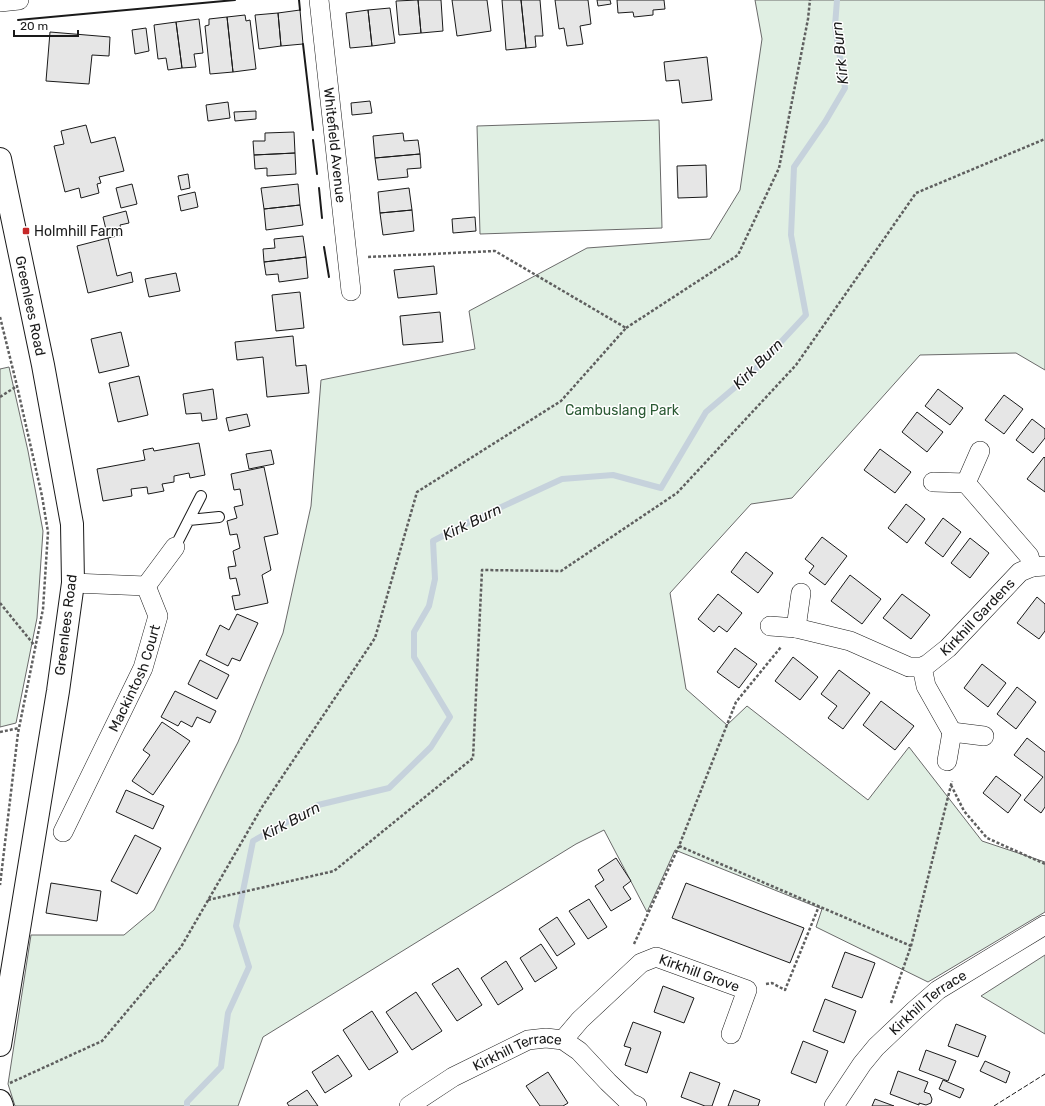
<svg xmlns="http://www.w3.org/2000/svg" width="1045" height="1106" viewBox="0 0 1045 1106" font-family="Rubik,sans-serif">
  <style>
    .green { fill: #e0efe3; stroke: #6a6a6a }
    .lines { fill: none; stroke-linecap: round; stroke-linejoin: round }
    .stream { stroke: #c6d2dc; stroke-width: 6 }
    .building { fill: #e6e6e6; stroke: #1a1a1a }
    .lane-casing { stroke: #1a1a1a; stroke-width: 12 }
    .street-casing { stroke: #1a1a1a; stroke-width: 20 }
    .secondary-casing { stroke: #1a1a1a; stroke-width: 24 }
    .path { stroke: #5f5f5f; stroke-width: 2.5; stroke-dasharray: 3 2; stroke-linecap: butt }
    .lane { stroke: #fff; stroke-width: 10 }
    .street { stroke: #fff; stroke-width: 19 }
    .secondary { stroke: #fff; stroke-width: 22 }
    .fence { stroke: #1a1a1a; stroke-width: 1; stroke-dasharray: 5 2; stroke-linecap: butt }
    .wall { stroke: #1a1a1a; stroke-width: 2 }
    .poi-dot { fill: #c62828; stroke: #fff; stroke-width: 1.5 }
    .labels { text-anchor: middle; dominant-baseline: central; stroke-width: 3; stroke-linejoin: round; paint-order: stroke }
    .street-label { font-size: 14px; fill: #1a1a1a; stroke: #fff }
    .poi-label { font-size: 14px; fill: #1a1a1a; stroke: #fff; text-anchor: start }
    .park-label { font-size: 14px; fill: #2b5a34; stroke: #fff }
    .water-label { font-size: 15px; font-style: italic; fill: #1a1a1a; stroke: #fff }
  </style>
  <rect width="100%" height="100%" fill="#fff"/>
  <path class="green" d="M755,0H1045V370L1016,353L920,355L792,498L751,504L670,593L686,689L727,725L747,706L868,800L909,747L982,841L1045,862V912L928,982L816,927L822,909L675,850L647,912L604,830L576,844L263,1037L238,1106H15L8,1084L31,935H124L154,910L238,742L283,633L311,506L321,380L475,349L469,311L587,248L710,239L740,190L762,39Z
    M659,120L662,228L480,234L477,126Z
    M9,367L28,451L43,531L37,618L16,723L0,727V369Z
    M1045,955V1034L981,996Z"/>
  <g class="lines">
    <path class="stream" d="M187,1106V1102L221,1067L228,1013L249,967L236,926L253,841L318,805L389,788L431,747L450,717L414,657V632L429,606L435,579L433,541L471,521L562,479L613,475L661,488L706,412L753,372L806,315L791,235L794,167L825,122L845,88L835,26L837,0"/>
  </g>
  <path class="building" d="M418,0H441L443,31L421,33Z
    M418,0L421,33L399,35L396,1Z
    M452,0H487L491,31L457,36Z
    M502,0H521L526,48L506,50Z
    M521,0H540L543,36H535L536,47L526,48Z
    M555,0H588L591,24L580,26L583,44L567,46L564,28L559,29Z
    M597,0H610L611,4L598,6Z
    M617,0H664L665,9L653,10V15L634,17L633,12L618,13Z
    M390,8L395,43L372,46L368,10Z
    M300,10L303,44L281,46L278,13Z
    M368,10L372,46L350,48L346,13Z
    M278,13L281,46L259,49L255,15Z
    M245,15L246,21L250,20L256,69L233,72L227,17Z
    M227,17L233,72L210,74L205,26L209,25V19Z
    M199,19L203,53L194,54L196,67L182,68L176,22Z
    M176,22L182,68L168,70L166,58L158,59L154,25Z
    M146,28L149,51L135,54L132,30Z
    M50,32L110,37L109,56L92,55L89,84L46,81Z
    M707,57L712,100L682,103L679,80L666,81L664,62Z
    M370,101L372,113L352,115L351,103Z
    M228,102L230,118L208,121L206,105Z
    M256,111V119L235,121L234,112Z
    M86,125L91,143L115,137L124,171L99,177L101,183L97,184L99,193L81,198L79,188L65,192L54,146L64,144L61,131Z
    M294,132L295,153L254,155L253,141H265V133Z
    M403,133L404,141L418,140L420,154L375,158L373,136Z
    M295,153L296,174L267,176V168L255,169L254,155Z
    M420,154L421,168L407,169L408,177L378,180L375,158Z
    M706,165L707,197L678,198L677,166Z
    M188,174L190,188L181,190L178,176Z
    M132,184L137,204L121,208L116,188Z
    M298,184L300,205L264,209L261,188Z
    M409,188L412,210L380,213L378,192Z
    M195,192L198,207L181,211L178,196Z
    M300,205L303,225L266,230L264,209Z
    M412,210L414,231L383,235L380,213Z
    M126,211L129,223L120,225L122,235L108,238L103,217Z
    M475,217L476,231L453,233L452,219Z
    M303,236L306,257L264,262L263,249L275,248L274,239Z
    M108,238L117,276L131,272L133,282L88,293L77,246Z
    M306,257L308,278L279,282L278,274L266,275L264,262Z
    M434,266L437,294L398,298L394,270Z
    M176,273L180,291L149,297L145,279Z
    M300,292L304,328L276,331L272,295Z
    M440,312L443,342L403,345L400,316Z
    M121,332L129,366L99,373L91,339Z
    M293,336L296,366L306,365L309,393L267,397L263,357L237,360L235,342Z
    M139,376L148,415L118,422L109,383Z
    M213,389L217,419L202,421L201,413L186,414L183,394Z
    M938,389L963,408L950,425L925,406Z
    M1004,395L1023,409L1004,434L985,420Z
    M917,412L943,432L927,452L902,432Z
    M247,414L250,426L229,431L226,418Z
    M1032,419L1045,429V438L1033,453L1016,440Z
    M199,443L205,475L190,478L189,473L174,476V482L162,484L164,491L148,494L147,487L131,489L132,496L103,501L97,469L145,460L143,450L153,448L154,451Z
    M880,449L911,472L895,493L864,470Z
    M271,450L274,464L249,469L246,454Z
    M1044,457L1045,458V492L1027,479Z
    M264,467L278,534L264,537L271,570L262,575L268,603L235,610L232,596L240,595L236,578L230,579L228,567L236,566L233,551L240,548L237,534L230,535L227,521L237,518L234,507L243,505L240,489L234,490L231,474Z
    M906,504L925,519L907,543L888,528Z
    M943,518L961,532L943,557L925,543Z
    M822,537L847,556L825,585L809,573L814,566L805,559Z
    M970,538L989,553L970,578L951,563Z
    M746,552L773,573L758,593L731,572Z
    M850,575L881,599L862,624L831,601Z
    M718,594L742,613L727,632L719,626L714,632L698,619Z
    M902,594L930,615L911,639L883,618Z
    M1037,597L1045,604V631L1039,639L1017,623Z
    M237,614L258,623L240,661L232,658L228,666L206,655L220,625L229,630Z
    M735,648L757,664L739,688L717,672Z
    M793,657L818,677L800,700L775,681Z
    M200,660L229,675L217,699L188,684Z
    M982,664L1006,683L988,707L964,688Z
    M839,670L870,693L843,729L828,718L837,706L821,694Z
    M1017,687L1036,702L1016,729L997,714Z
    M175,691L216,711L210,723L197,717L192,727L181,721L178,726L161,717Z
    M881,701L914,726L895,750L863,725Z
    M162,722L190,741L153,795L132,781L150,755L143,750Z
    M1027,738L1045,752V807L1041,813L1024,800L1043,777L1014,755Z
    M996,776L1021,795L1008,813L983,793Z
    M126,790L164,806L153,829L116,812Z
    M135,835L161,848L137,894L111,881Z
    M616,858L631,881L623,887L631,899L611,911L595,886L604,880L598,870Z
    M51,883L101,891L97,921L46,913Z
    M686,883L804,928L790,963L672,918Z
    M589,899L607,927L588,939L569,911Z
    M557,917L575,944L557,956L539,929Z
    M541,944L557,968L535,982L520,958Z
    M845,952L875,963L862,998L832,987Z
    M506,961L523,989L498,1005L481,978Z
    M458,968L482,1005L457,1021L432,984Z
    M663,986L694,998L684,1023L654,1012Z
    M416,992L442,1031L412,1050L386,1012Z
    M825,999L856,1011L844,1043L813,1031Z
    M372,1011L398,1052L369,1070L343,1030Z
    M633,1022L661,1032L647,1073L625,1065L631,1048L624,1046Z
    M956,1024L986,1036L978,1057L948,1046Z
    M803,1041L828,1051L816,1083L791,1073Z
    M926,1050L956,1061L948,1081L919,1070Z
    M338,1055L352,1076L325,1093L312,1072Z
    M985,1061L1010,1072L1006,1083L980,1071Z
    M898,1071L928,1082L924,1092L930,1094L932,1099L931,1103L926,1105L919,1103V1105L890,1094Z
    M548,1072L568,1103L563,1106H540L526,1086Z
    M690,1072L720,1083L712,1106H705L681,1097Z
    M943,1080L964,1089L960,1098L939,1089Z
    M307,1090L318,1106H289L287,1103Z
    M734,1090L760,1100L758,1106H728Z
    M875,1099L894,1106H872Z"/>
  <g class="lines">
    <g class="lane-casing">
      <path id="lane" d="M189,520L219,517
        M175,547L201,496"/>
    </g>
    <g class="street-casing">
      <g id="street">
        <path id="s1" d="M319,0L351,291"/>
        <path d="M0,2L19,0"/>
        <path d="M933,482L966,483L980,451"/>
        <path d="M966,483L1029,556L1032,567"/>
        <path d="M146,586L175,547"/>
        <path id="s2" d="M770,626L796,628L850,641L909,667H922L928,664L948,648L1020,572L1032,567L1045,566"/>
        <path d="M796,628L801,593"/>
        <path d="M922,667L926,686L952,732"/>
        <path d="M947,761L952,732L984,736"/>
        <path id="s3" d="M63,832L143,668L158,616L146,586L73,583"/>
        <path id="s4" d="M563,1040L580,1020L641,963L656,957L747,990L731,1034"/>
        <path id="s5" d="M409,1106L453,1077L528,1040L546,1038L563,1040L579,1051L608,1082L630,1103L637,1106"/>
        <path id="s6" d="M834,1106L862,1064L876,1047L915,1010L938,990L1045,925"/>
      </g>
    </g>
    <g class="secondary-casing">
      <g id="secondary">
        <path id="s7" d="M0,159L43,365L72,524L73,583L58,691L0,1045"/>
        <path d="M0,1101L2,1106"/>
      </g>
    </g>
    <path class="path" d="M0,317L17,386L42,496L48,532L43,609L18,733L0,885
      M626,328L738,255L779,168L808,19L810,0
      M0,397L17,386
      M0,603L35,646
      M0,732L19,728
      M951,785L964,811L987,838L1045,864
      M679,846L911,946
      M208,900L334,871L473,758L482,570L561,571L677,493L796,365L916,193L1045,139
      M634,944L679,846L736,702L781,647
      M766,984L772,983L785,990L819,906
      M891,1003L911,946L952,781
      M10,1083L102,1041L181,947L262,807L375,638L417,492L561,401L626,328L495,251L368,257"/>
    <use href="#lane" class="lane"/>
    <use href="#street" class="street"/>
    <use href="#secondary" class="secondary"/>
    <path class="fence" d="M994,1106L1045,1074"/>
    <path class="wall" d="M299,0L300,10
      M18,20L235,0
      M303,44L313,130
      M313,140L317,174
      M319,188L322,218
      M324,247L329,277"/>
  </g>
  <rect class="poi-dot" x="22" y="227" width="8" height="8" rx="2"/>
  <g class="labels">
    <g class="street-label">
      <text stroke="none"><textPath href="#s1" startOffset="146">Whitefield Avenue</textPath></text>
      <text stroke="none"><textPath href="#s7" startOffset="150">Greenlees Road</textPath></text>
      <text stroke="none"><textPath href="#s2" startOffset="234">Kirkhill Gardens</textPath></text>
      <text transform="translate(66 625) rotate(-83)">Greenlees Road</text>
      <text stroke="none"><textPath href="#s3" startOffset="170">Mackintosh Court</textPath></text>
      <text stroke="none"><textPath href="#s4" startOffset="172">Kirkhill Grove</textPath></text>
      <text stroke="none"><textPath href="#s6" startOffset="141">Kirkhill Terrace</textPath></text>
      <text stroke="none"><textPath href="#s5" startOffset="123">Kirkhill Terrace</textPath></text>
    </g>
    <g class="poi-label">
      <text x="34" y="231">Holmhill Farm</text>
    </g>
    <g class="park-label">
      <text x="622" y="410">Cambuslang Park</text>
    </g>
    <g class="water-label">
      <text transform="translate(840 53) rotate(-96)">Kirk Burn</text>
      <text transform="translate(758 364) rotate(-45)">Kirk Burn</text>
      <text transform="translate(472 522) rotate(-26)">Kirk Burn</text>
      <text transform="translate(291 821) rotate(-28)">Kirk Burn</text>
    </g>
  </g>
  <path d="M14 30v6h64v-6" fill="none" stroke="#1a1a1a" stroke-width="2"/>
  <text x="20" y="30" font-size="12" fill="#1a1a1a" stroke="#ffffff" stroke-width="3" paint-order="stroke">20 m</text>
</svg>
